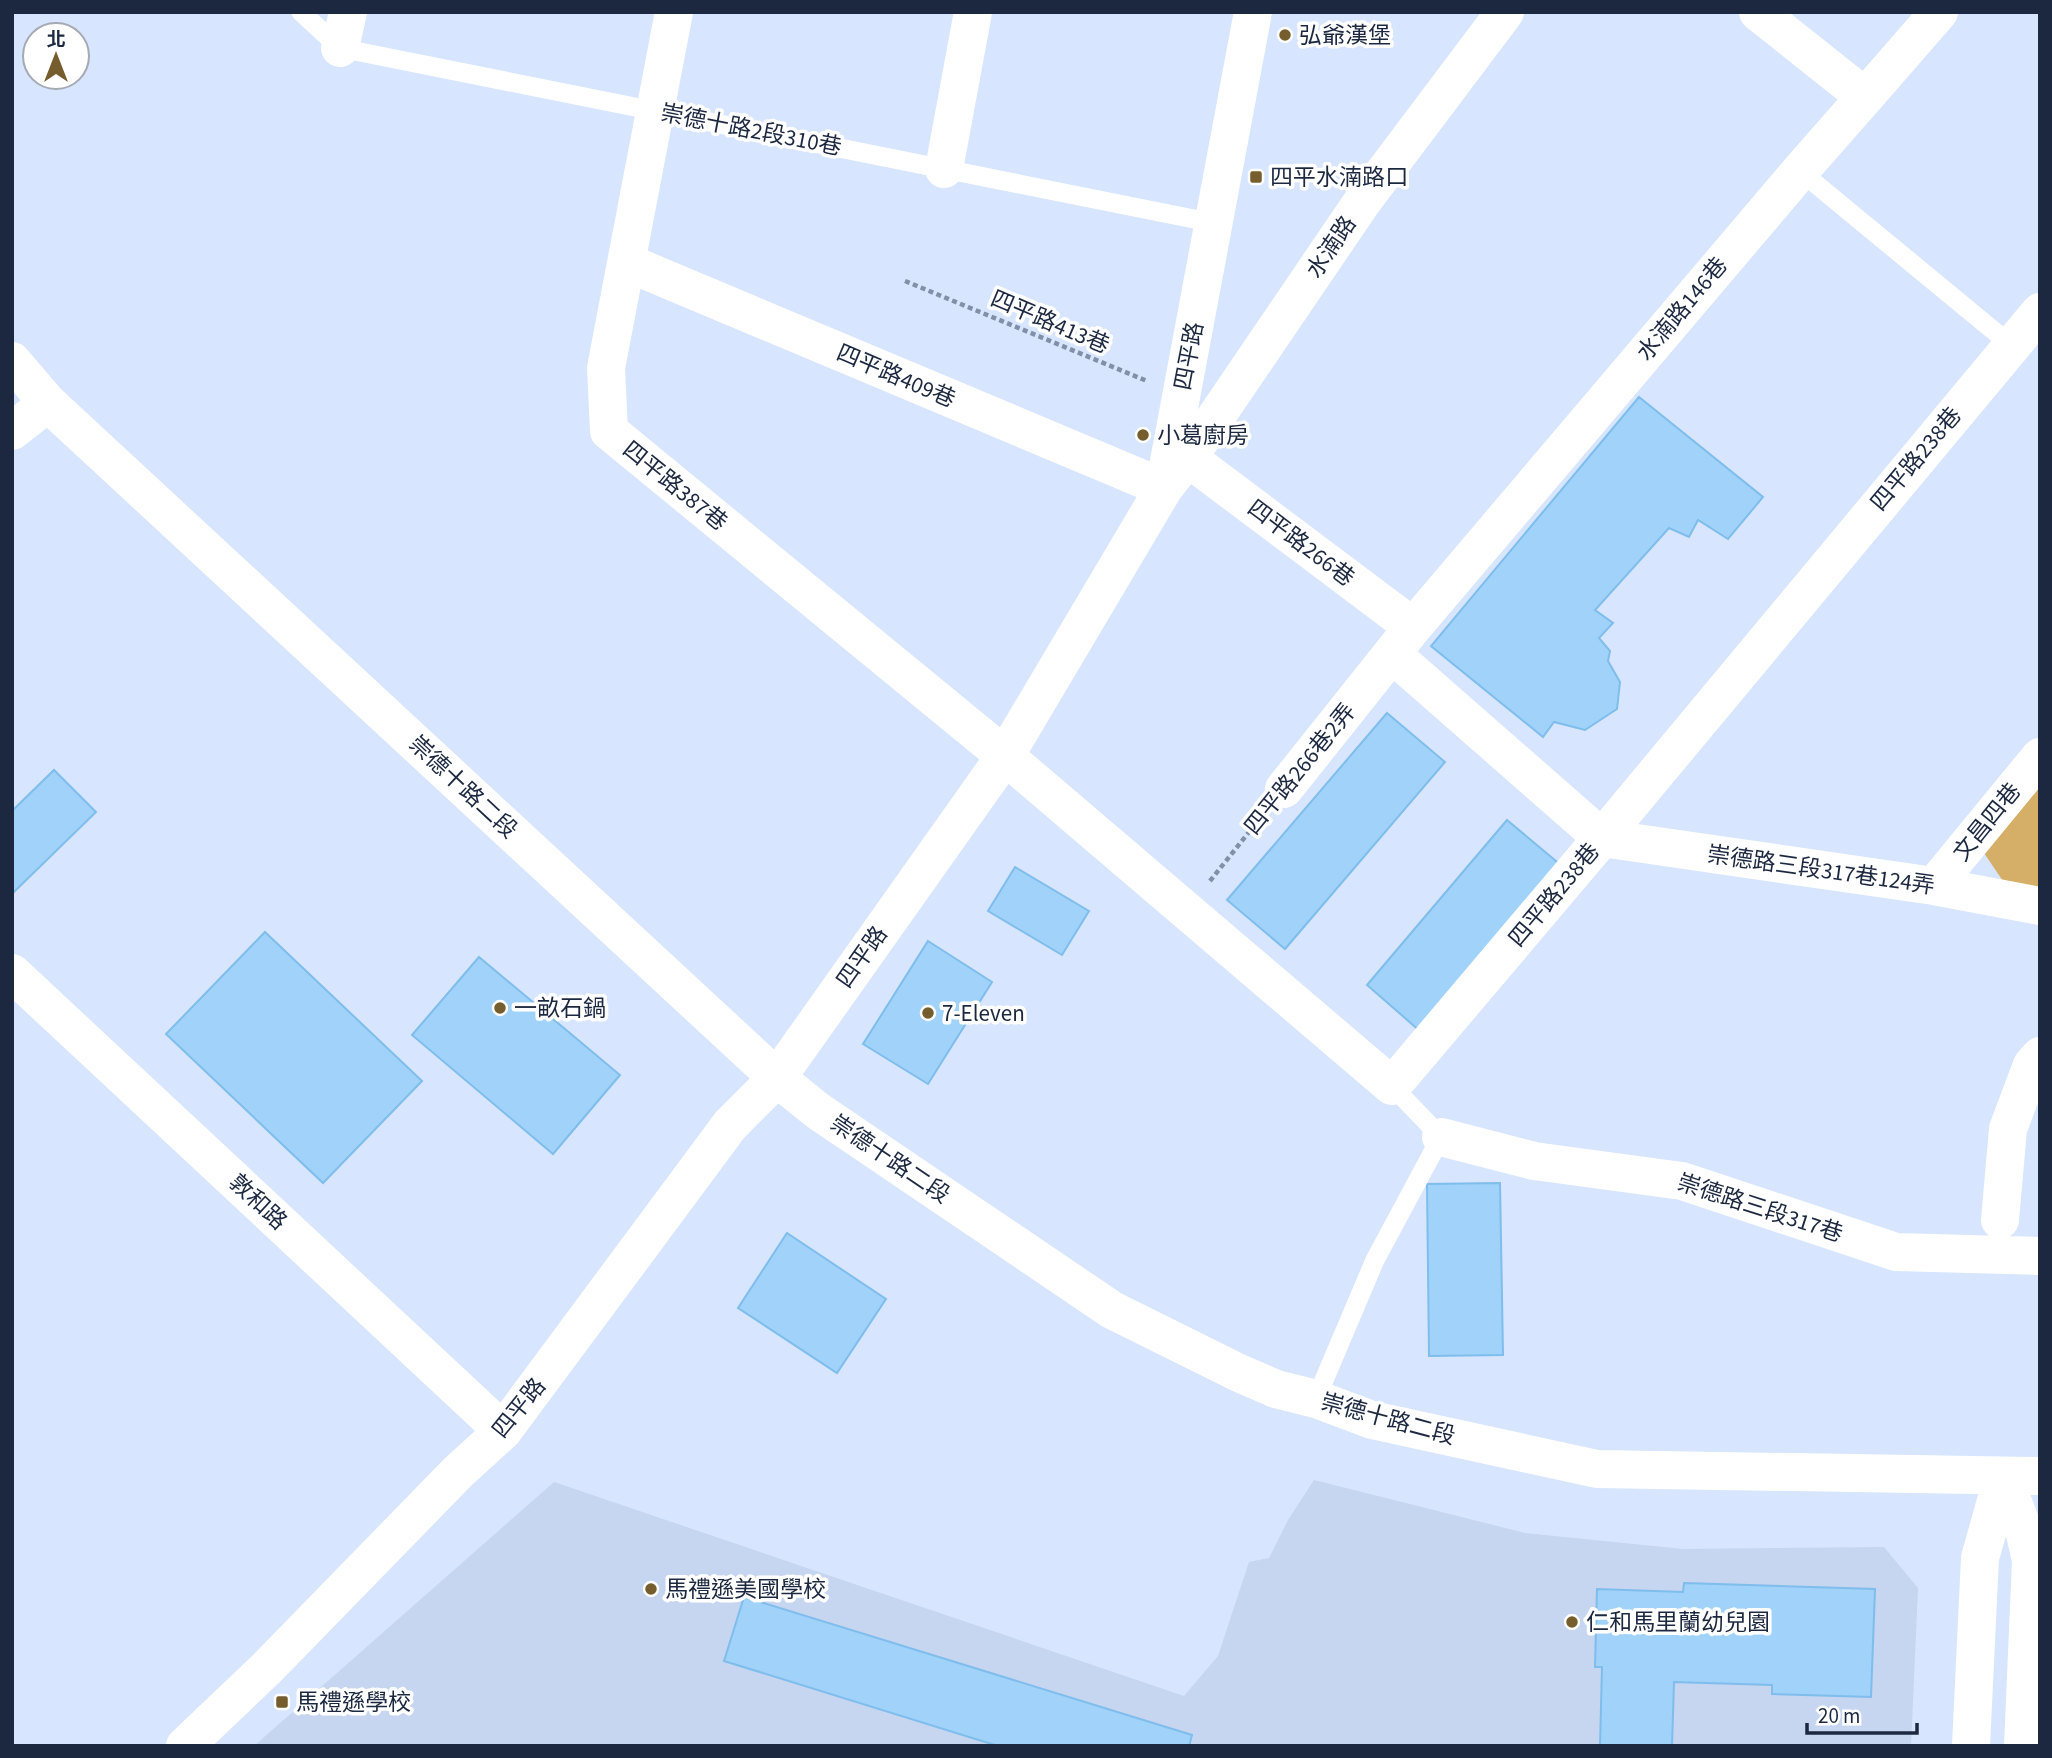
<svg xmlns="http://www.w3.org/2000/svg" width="2052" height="1758" viewBox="0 0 2052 1758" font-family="'Source Sans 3','Noto Sans TC',sans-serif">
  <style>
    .built { fill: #c6d5f0 }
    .green { fill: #d5af67 }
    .building { fill: #a1d2f9; stroke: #7ebdec; stroke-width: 2 }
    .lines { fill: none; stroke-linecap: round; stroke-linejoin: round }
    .path { stroke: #818fa8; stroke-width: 4.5; stroke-dasharray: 5 3.5; stroke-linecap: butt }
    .lane { stroke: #fff; stroke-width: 19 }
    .street { stroke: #fff; stroke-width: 38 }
    .poi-dot { fill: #755d2d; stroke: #fff; stroke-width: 2.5 }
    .labels { text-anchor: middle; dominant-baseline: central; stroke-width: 7; stroke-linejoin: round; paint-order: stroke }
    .poi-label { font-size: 23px; fill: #1c2840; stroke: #fff; text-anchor: start }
    .street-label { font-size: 23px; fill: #1c2840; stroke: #fff }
  </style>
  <rect width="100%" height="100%" fill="#d7e5ff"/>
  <path class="built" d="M1314,1480L1525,1533L1683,1549L1884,1547L1918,1588L1911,1746H254L554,1482L1184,1696L1218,1656L1249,1562L1269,1558L1288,1520Z"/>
  <path class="green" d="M2040,781V892L2009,890L1982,850Z"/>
  <path class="building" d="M1639,397L1763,497L1728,539L1698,520L1689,537L1669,528L1595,610L1613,623L1599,638L1610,651L1608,661L1620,682L1617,709L1585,730L1554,722L1543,737L1431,646Z
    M1387,713L1445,762L1285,949L1227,900Z
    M54,770L96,812L13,893L12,811Z
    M1507,820L1562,866L1421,1032L1367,985Z
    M1015,867L1089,911L1062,955L988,911Z
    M265,932L422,1081L323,1183L166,1034Z
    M928,941L992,982L928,1084L863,1044Z
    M479,957L620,1075L553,1154L412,1035Z
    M1500,1183L1503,1355L1429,1356L1427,1184Z
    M787,1233L886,1299L837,1373L738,1308Z
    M1684,1583L1875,1589L1871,1697L1772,1694V1685L1674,1682L1672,1746H1600L1602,1667H1595L1597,1589L1683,1592Z
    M744,1597L1192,1735L1189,1746H998L724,1661Z"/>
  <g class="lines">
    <path class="path" d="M905,281L1147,381
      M1210,881L1261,817"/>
    <path class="lane" d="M301,12L340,48L1214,223
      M1800,171L2011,345
      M1316,1399L1375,1260L1441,1137L1392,1086"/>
    <path class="street" d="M674,12L606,368L609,431L1005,756L1392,1086L1602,838L2040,312
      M340,48L348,12
      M1865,97L1939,12
      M944,169L973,12
      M628,263L1164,488L1188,458L1362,202L1505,12
      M12,361L48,403L777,1078L818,1111L1112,1310L1239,1373L1276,1389L1316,1399L1372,1420L1597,1469L2040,1476
      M12,431L48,403
      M1188,458L1413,627
      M1392,654L1602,838L1934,886L2040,906
      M1284,789L1413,627L1800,171L1865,97L1758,12
      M1934,886L2040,757
      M12,973L503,1431
      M1441,1137L1534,1161L1682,1181L1896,1252L2040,1256
      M2000,1220L2008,1129L2032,1065L2040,1056
      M2003,1476L2025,1534L2031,1560L2023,1746
      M185,1746L267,1668L458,1472L503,1431L730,1125L777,1078L1005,756L1164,488L1253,12
      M1971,1746L1980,1558L2003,1476"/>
  </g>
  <g class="poi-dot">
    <circle cx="1285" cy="35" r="7"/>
    <rect x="1249" y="170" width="14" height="14" rx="3.5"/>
    <circle cx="1143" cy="435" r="7"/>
    <circle cx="500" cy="1008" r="7"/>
    <circle cx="928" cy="1013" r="7"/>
    <circle cx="651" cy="1589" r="7"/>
    <circle cx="1572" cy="1622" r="7"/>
    <rect x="275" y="1695" width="14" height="14" rx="3.5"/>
  </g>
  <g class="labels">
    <g class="poi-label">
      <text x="1299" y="35">弘爺漢堡</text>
      <text x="1270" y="177">四平水湳路口</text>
      <text x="1157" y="435">小葛廚房</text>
      <text x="514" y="1008">一畝石鍋</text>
      <text x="942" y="1013">7-Eleven</text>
      <text x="665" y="1589">馬禮遜美國學校</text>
      <text x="1586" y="1622">仁和馬里蘭幼兒園</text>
      <text x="296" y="1702">馬禮遜學校</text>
    </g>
    <g class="street-label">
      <text transform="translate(751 130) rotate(11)">崇德十路2段310巷</text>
      <text transform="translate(1331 247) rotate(-56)">水湳路</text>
      <text transform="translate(1682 309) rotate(-50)">水湳路146巷</text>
      <text transform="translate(1050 322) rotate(23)">四平路413巷</text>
      <text transform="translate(1189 356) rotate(-79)">四平路</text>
      <text transform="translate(896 376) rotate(23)">四平路409巷</text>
      <text transform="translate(1916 459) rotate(-50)">四平路238巷</text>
      <text transform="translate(675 486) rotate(39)">四平路387巷</text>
      <text transform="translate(1301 543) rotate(37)">四平路266巷</text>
      <text transform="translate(1300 769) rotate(-51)">四平路266巷2弄</text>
      <text transform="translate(463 787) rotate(43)">崇德十路二段</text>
      <text transform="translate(1987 822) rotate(-51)">文昌四巷</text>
      <text transform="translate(1821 870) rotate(8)">崇德路三段317巷124弄</text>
      <text transform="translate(1554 895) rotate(-50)">四平路238巷</text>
      <text transform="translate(862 957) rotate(-55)">四平路</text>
      <text transform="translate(890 1159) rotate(34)">崇德十路二段</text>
      <text transform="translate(258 1202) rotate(43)">敦和路</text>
      <text transform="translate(1760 1208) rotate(18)">崇德路三段317巷</text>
      <text transform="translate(519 1408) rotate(-51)">四平路</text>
      <text transform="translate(1388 1419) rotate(15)">崇德十路二段</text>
    </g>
  </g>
  <rect width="2052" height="1758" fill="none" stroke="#1c2840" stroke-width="28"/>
  <g transform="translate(56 56)"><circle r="33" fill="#ffffff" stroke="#a4a9b3" stroke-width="2"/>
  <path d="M0-5L12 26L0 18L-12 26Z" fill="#755d2d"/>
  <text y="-10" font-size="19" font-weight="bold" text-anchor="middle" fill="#1c2840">北</text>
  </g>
  <path d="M1807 1723v10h110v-10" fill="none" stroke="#1c2840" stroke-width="3.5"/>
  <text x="1818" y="1723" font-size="21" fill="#1c2840" stroke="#ffffff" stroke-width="5" paint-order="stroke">20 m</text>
</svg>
